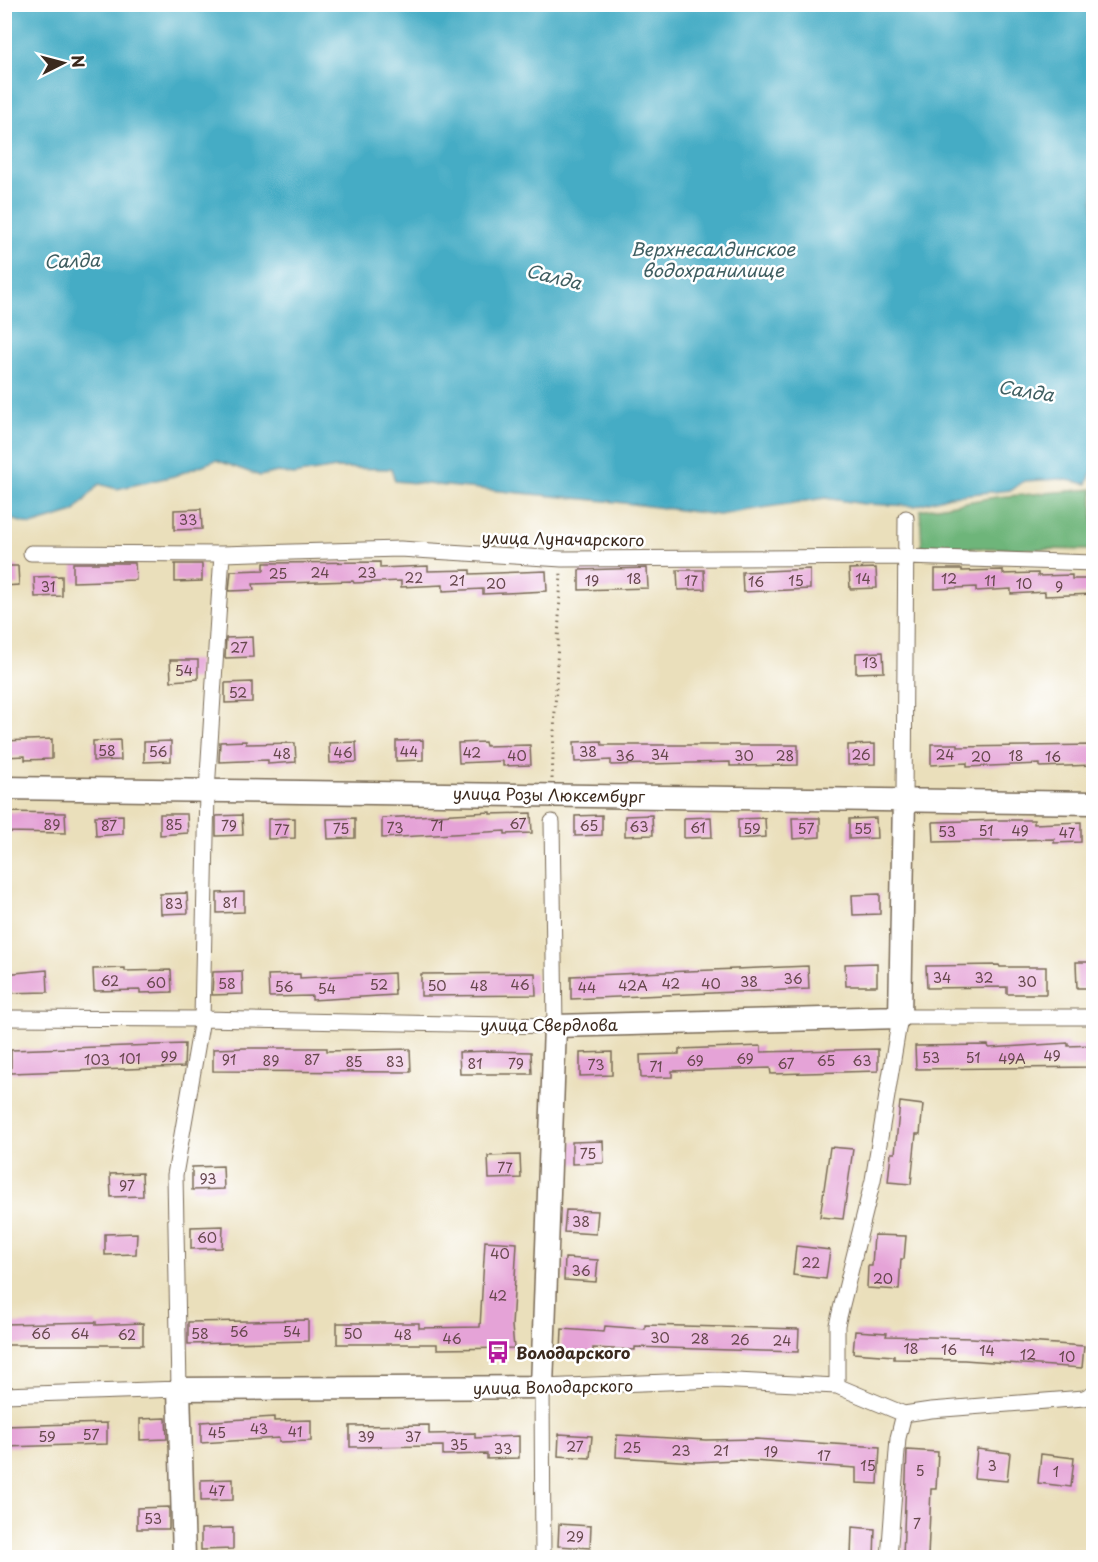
<svg xmlns="http://www.w3.org/2000/svg" width="1098" height="1562" viewBox="0 0 1098 1562" font-family="'Playpen Sans',sans-serif">
  <style>
    .forest { fill: #6eb57a; stroke: #54704c; stroke-width: 1.5 }
    .water { fill: #45acc5; stroke: #406b72; stroke-width: 1.5 }
    .building { fill: #e5a3d7 }
    .lines { fill: none; stroke-linecap: round; stroke-linejoin: round }
    .street-casing { stroke: #786955; stroke-width: 17 }
    .secondary-casing { stroke: #786955; stroke-width: 25 }
    .path { stroke: #786955; stroke-width: 3; stroke-dasharray: 1.5 4.5; stroke-linecap: butt }
    .street { stroke: #fff; stroke-width: 15 }
    .secondary { stroke: #fff; stroke-width: 22 }
    .labels { text-anchor: middle; dominant-baseline: central; stroke-width: 5; stroke-linejoin: round; paint-order: stroke }
    .number-label { font-size: 14px; fill: #66484c }
    .street-label { font-size: 16px; fill: #3b2a1e; stroke: #fff }
    .poi-label { font-size: 16px; font-weight: bold; fill: #3b2a1e; stroke: #fff; text-anchor: start }
    .water-label { font-size: 18px; font-style: italic; fill: #3f5e61; stroke: #fff }
  </style>
  <rect width="100%" height="100%" fill="#fff"/>
  <filter id="ink" filterUnits="userSpaceOnUse"><feTurbulence type="fractalNoise" baseFrequency=".0167" numOctaves="2"/><feDisplacementMap in="SourceGraphic" scale="12" xChannelSelector="R" yChannelSelector="G"/><feConvolveMatrix kernelMatrix="1 2 1 2 8 2 1 2 1" color-interpolation-filters="sRGB"/></filter>
  <filter id="wash" filterUnits="userSpaceOnUse"><feTurbulence type="fractalNoise" baseFrequency=".008" numOctaves="4" result="noise"/><feDisplacementMap in="SourceGraphic" scale="24" xChannelSelector="R" yChannelSelector="G"/><feGaussianBlur stdDeviation="1.35" result="paint"/><feColorMatrix in="noise" values="0 0 0 0 0 0 0 0 0 0 0 0 0 0 0 0 0 1.4 0 .05"/><feComposite in="paint" operator="in"/></filter>
  <g filter="url(#wash)">
    <rect width="100%" height="100%" fill="#eadfbb"/>
    <path class="forest" d="M1093,489V550L922,547L920,510L996,497Z"/>
    <path class="water" d="M5,4L1093,5L1094,466L1087,484L1061,479L1024,481L1012,490L950,496L915,506L864,504L825,498L719,515L616,502L395,481L391,469L336,468L293,475L278,472L260,476L216,460L174,476L117,489L99,484L74,512L31,525L11,519L5,524Z"/>
    <g id="blocks">
      <path class="building" d="M201,509L202,529L174,530V510Z
        M380,562V568L428,566V571L470,570V574L546,571L547,591L483,594V589L443,591V585L401,587V581L354,583L353,581L253,584L254,590L229,591L231,571L264,570V563Z
        M73,563H135L136,580L73,582Z
        M175,564H202V581L175,582Z
        M4,566H18L19,585L4,586Z
        M647,568L648,588L579,590V570Z
        M876,568L877,588L850,589L849,569Z
        M810,569V589L743,592L742,572Z
        M935,569H962V571L1003,570V574L1038,573V576L1072,575V579H1094V594L1045,596V592L1011,594V589L976,591V587L935,589Z
        M677,570H704L705,589L678,590Z
        M62,576V596L35,597L34,577Z
        M252,637L253,657L225,658L226,638Z
        M883,652L884,672L856,673V653Z
        M170,660H198V679L171,681Z
        M252,682V702L225,703V683Z
        M52,739V759L25,760V756L4,757V741Z
        M120,740L121,760L93,761V741Z
        M423,740V760L396,761V741Z
        M171,741V761L144,762V742Z
        M246,741V744L295,743L296,762L268,764V760L219,762L220,742Z
        M601,741L602,745H798V765L730,766V762L611,765V760L575,762L574,742Z
        M356,742L357,762L330,763L329,743Z
        M485,742L486,746L530,745L531,765L503,766V761L459,763L458,743Z
        M875,744V764L848,765V745Z
        M931,744H958V747L1094,745V765L1040,767V764L967,767V763L931,765Z
        M4,812L65,813L66,833L4,832Z
        M490,812V814L531,813L532,833L505,834V831L382,838V818Z
        M160,814H187L188,833L160,835Z
        M123,815V834L96,836L95,816Z
        M242,815L243,835L216,836V816Z
        M602,815V835L575,836V816Z
        M652,815L653,835L625,836V816Z
        M711,817L712,837L684,838V818Z
        M295,818V838L268,839V819Z
        M355,818V838L328,839L327,819Z
        M765,818L766,837L738,839V819Z
        M792,818H820V837L793,839Z
        M876,818L877,838L849,839V819Z
        M1000,820H1034V824L1081,822V842L1054,843V839L934,842L933,822Z
        M244,892V912L217,913V893Z
        M187,893L188,913L161,914L160,894Z
        M880,894V914L853,915L852,895Z
        M1076,962H1094V988H1077Z
        M877,963V986H846L845,964Z
        M999,965L1000,967H1046V994H1007V987L927,988L926,966Z
        M808,966L809,989L571,999V976Z
        M125,968V971L171,970L172,992L140,993V990L94,991L93,969Z
        M47,970L48,992L4,993V974Z
        M242,971L243,994L212,995L213,972Z
        M394,973L395,995L312,1000V996L269,997L268,975L300,974V978Z
        M535,973L536,995L421,996V974Z
        M1068,1043V1046L1094,1045V1067L916,1069L915,1046L988,1045L989,1048Z
        M185,1044L184,1067L11,1073V1050Z
        M761,1046V1052L878,1049V1071L771,1074L770,1068L672,1071V1077L641,1078L640,1055L679,1054V1049Z
        M245,1048H327V1051L410,1049L411,1072L213,1071V1049Z
        M491,1051L531,1052L532,1074H460L459,1052Z
        M612,1052V1075L580,1076V1053Z
        M900,1102L923,1105L920,1134H916L911,1184L888,1182L891,1153H895Z
        M603,1141L604,1163L572,1164V1142Z
        M830,1147L853,1149L843,1219L820,1217Z
        M520,1155L521,1178L489,1179L488,1156Z
        M223,1166L224,1189L192,1190V1167Z
        M142,1173L143,1196L111,1197L110,1174Z
        M566,1210L598,1211L596,1234L564,1232Z
        M223,1226L222,1248L191,1249V1227Z
        M137,1233L136,1254L105,1255V1234Z
        M874,1235L906,1236L904,1259H901L899,1290L867,1288L868,1266H872Z
        M485,1241L517,1243L512,1326L514,1348L437,1349V1344H337V1323H419V1328L480,1327Z
        M796,1246L830,1250L826,1279L793,1275Z
        M565,1258L598,1260L596,1282L564,1280Z
        M308,1320V1341L188,1344V1322Z
        M96,1322V1325L143,1323V1345H4V1324Z
        M645,1325L799,1329L798,1352L635,1347V1350L593,1348V1353L561,1351L562,1329L604,1332L605,1326L645,1329Z
        M855,1331L887,1333L886,1336L972,1338L1084,1346L1082,1368L964,1360L894,1359V1356L853,1353Z
        M274,1417V1421L311,1420V1441L279,1442V1438L201,1443V1422Z
        M166,1418L167,1439L140,1440V1419Z
        M107,1423V1444L4,1447V1426Z
        M429,1425V1434L475,1433V1438L519,1436V1458L487,1459V1454L443,1455V1446L350,1447V1426Z
        M559,1434L592,1436L590,1458L558,1456Z
        M617,1435L706,1440L756,1439L880,1447L878,1484L856,1483V1468L736,1460L696,1462L616,1457Z
        M977,1449L1010,1453L1007,1481L974,1478Z
        M907,1450L938,1452L936,1489H931L928,1557H903Z
        M1041,1454L1074,1458L1071,1487L1038,1483Z
        M233,1479V1500L201,1501V1480Z
        M169,1507V1529H137V1508Z
        M559,1524L591,1526L590,1548L558,1546Z
        M852,1527L875,1529L874,1557H851Z
        M233,1528V1549L201,1550V1529Z"/>
    </g>
  </g>
  <g filter="url(#ink)">
    <use href="#blocks" fill-opacity="0" stroke="#786955" stroke-width="1.5"/>
    <g class="lines">
      <g class="street-casing">
        <path id="street" d="M31,553L222,554L400,549L562,559L906,557L1094,563
          M904,798L906,518
          M4,1018L202,1019L555,1026L552,822
          M837,1386V1325L873,1180L900,1017H1094
          M4,1395L179,1389L175,1175L202,1019L207,791L222,554
          M543,1558L542,1387L717,1380L837,1386L904,1414L931,1410L1084,1398L1094,1393
          M889,1558L898,1438L904,1414"/>
      </g>
      <g class="secondary-casing">
        <path id="secondary" d="M4,788L1094,803
          M184,1558L179,1389L542,1387L555,1026L900,1017L904,798"/>
      </g>
      <path class="path" d="M552,779L561,572"/>
      <use href="#street" class="street"/>
      <use href="#secondary" class="secondary"/>
    </g>
  </g>
  <defs>
    <g id="bus-bare" transform="scale(1.8)"><path d="M-5-6H5V4H4V6H2V4H-2V6H-4V4H-5ZM-3.5-4V0h7V-4ZM-3.5 1.2v1.5H-2V1.2ZM2 1.2v1.5H3.5V1.2Z" fill="#b5179e" stroke="#fff" stroke-width="2.5" paint-order="stroke"/></g>
  </defs>
  <g fill-rule="evenodd">
    <use href="#bus-bare" x="498" y="1352"/>
  </g>
  <g class="labels">
    <g class="number-label">
      <text x="188" y="519">33</text>
      <text x="320" y="572">24</text>
      <text x="367" y="572">23</text>
      <text x="278" y="573">25</text>
      <text x="414" y="577">22</text>
      <text x="634" y="578">18</text>
      <text x="863" y="578">14</text>
      <text x="949" y="578">12</text>
      <text x="457" y="580">21</text>
      <text x="592" y="580">19</text>
      <text x="691" y="580">17</text>
      <text x="796" y="580">15</text>
      <text x="990" y="580">11</text>
      <text x="756" y="581">16</text>
      <text x="496" y="583">20</text>
      <text x="1024" y="583">10</text>
      <text x="48" y="586">31</text>
      <text x="1059" y="586">9</text>
      <text x="239" y="647">27</text>
      <text x="870" y="662">13</text>
      <text x="184" y="670">54</text>
      <text x="238" y="692">52</text>
      <text x="107" y="750">58</text>
      <text x="158" y="751">56</text>
      <text x="409" y="751">44</text>
      <text x="588" y="751">38</text>
      <text x="343" y="752">46</text>
      <text x="472" y="752">42</text>
      <text x="282" y="753">48</text>
      <text x="660" y="754">34</text>
      <text x="861" y="754">26</text>
      <text x="945" y="754">24</text>
      <text x="517" y="755">40</text>
      <text x="625" y="755">36</text>
      <text x="744" y="755">30</text>
      <text x="785" y="755">28</text>
      <text x="1016" y="755">18</text>
      <text x="981" y="756">20</text>
      <text x="1053" y="756">16</text>
      <text x="518" y="823">67</text>
      <text x="52" y="824">89</text>
      <text x="174" y="824">85</text>
      <text x="109" y="825">87</text>
      <text x="229" y="825">79</text>
      <text x="437" y="825">71</text>
      <text x="589" y="825">65</text>
      <text x="639" y="826">63</text>
      <text x="395" y="827">73</text>
      <text x="698" y="827">61</text>
      <text x="341" y="828">75</text>
      <text x="752" y="828">59</text>
      <text x="806" y="828">57</text>
      <text x="863" y="828">55</text>
      <text x="282" y="829">77</text>
      <text x="986" y="830">51</text>
      <text x="1020" y="830">49</text>
      <text x="947" y="831">53</text>
      <text x="1067" y="832">47</text>
      <text x="230" y="902">81</text>
      <text x="174" y="903">83</text>
      <text x="942" y="977">34</text>
      <text x="984" y="977">32</text>
      <text x="793" y="978">36</text>
      <text x="110" y="980">62</text>
      <text x="749" y="981">38</text>
      <text x="1027" y="981">30</text>
      <text x="156" y="982">60</text>
      <text x="227" y="983">58</text>
      <text x="671" y="983">42</text>
      <text x="711" y="983">40</text>
      <text x="379" y="984">52</text>
      <text x="520" y="984">46</text>
      <text x="437" y="985">50</text>
      <text x="479" y="985">48</text>
      <text x="633" y="985">42А</text>
      <text x="284" y="986">56</text>
      <text x="587" y="987">44</text>
      <text x="327" y="988">54</text>
      <text x="1052" y="1055">49</text>
      <text x="169" y="1056">99</text>
      <text x="931" y="1057">53</text>
      <text x="973" y="1057">51</text>
      <text x="130" y="1058">101</text>
      <text x="745" y="1058">69</text>
      <text x="1012" y="1058">49А</text>
      <text x="97" y="1059">103</text>
      <text x="229" y="1059">91</text>
      <text x="312" y="1059">87</text>
      <text x="271" y="1060">89</text>
      <text x="695" y="1060">69</text>
      <text x="826" y="1060">65</text>
      <text x="862" y="1060">63</text>
      <text x="354" y="1061">85</text>
      <text x="395" y="1061">83</text>
      <text x="475" y="1063">81</text>
      <text x="516" y="1063">79</text>
      <text x="786" y="1063">67</text>
      <text x="596" y="1064">73</text>
      <text x="656" y="1066">71</text>
      <text x="588" y="1153">75</text>
      <text x="505" y="1167">77</text>
      <text x="208" y="1178">93</text>
      <text x="127" y="1185">97</text>
      <text x="581" y="1221">38</text>
      <text x="207" y="1237">60</text>
      <text x="500" y="1253">40</text>
      <text x="811" y="1262">22</text>
      <text x="581" y="1270">36</text>
      <text x="883" y="1278">20</text>
      <text x="498" y="1295">42</text>
      <text x="239" y="1331">56</text>
      <text x="292" y="1331">54</text>
      <text x="41" y="1333">66</text>
      <text x="80" y="1333">64</text>
      <text x="200" y="1333">58</text>
      <text x="353" y="1333">50</text>
      <text x="127" y="1334">62</text>
      <text x="403" y="1334">48</text>
      <text x="660" y="1337">30</text>
      <text x="452" y="1338">46</text>
      <text x="700" y="1338">28</text>
      <text x="740" y="1339">26</text>
      <text x="782" y="1340">24</text>
      <text x="911" y="1348">18</text>
      <text x="949" y="1349">16</text>
      <text x="987" y="1350">14</text>
      <text x="1028" y="1354">12</text>
      <text x="1067" y="1356">10</text>
      <text x="259" y="1428">43</text>
      <text x="295" y="1431">41</text>
      <text x="217" y="1432">45</text>
      <text x="91" y="1434">57</text>
      <text x="47" y="1436">59</text>
      <text x="366" y="1436">39</text>
      <text x="413" y="1436">37</text>
      <text x="459" y="1444">35</text>
      <text x="575" y="1446">27</text>
      <text x="632" y="1447">25</text>
      <text x="503" y="1448">33</text>
      <text x="681" y="1450">23</text>
      <text x="721" y="1450">21</text>
      <text x="771" y="1451">19</text>
      <text x="824" y="1455">17</text>
      <text x="868" y="1465">15</text>
      <text x="992" y="1465">3</text>
      <text x="920" y="1470">5</text>
      <text x="1056" y="1471">1</text>
      <text x="217" y="1490">47</text>
      <text x="153" y="1518">53</text>
      <text x="917" y="1523">7</text>
      <text x="575" y="1536">29</text>
    </g>
    <g class="street-label">
      <text transform="translate(563 538) rotate(1)">улица Луначарского</text>
      <text transform="translate(549 794) rotate(1)">улица Розы Люксембург</text>
      <text x="549" y="1024">улица Свердлова</text>
      <text transform="translate(553 1386) rotate(-1)">улица Володарского</text>
    </g>
    <g class="poi-label">
      <text x="516" y="1352">Володарского</text>
    </g>
    <g class="water-label">
      <text x="713" y="248">Верхнесалдинское<tspan x="713" dy="21">водохранилище</tspan></text>
      <text transform="translate(72 260) rotate(-2)">Салда</text>
      <text transform="translate(554 276) rotate(14)">Салда</text>
      <text transform="translate(1026 390) rotate(9)">Салда</text>
    </g>
  </g>
  <rect width="1098" height="1562" fill="none" stroke="#fff" stroke-width="24"/>
  <g transform="translate(63 63) rotate(84)" stroke="#ffffff" stroke-width="4.5" paint-order="stroke">
  <path d="M0-4.5L10 22L0 15L-10 22Z" fill="#3b2a1e"/>
  <text y="-9" font-size="16" font-weight="bold" text-anchor="middle" fill="#3b2a1e">N</text>
  </g>
</svg>
